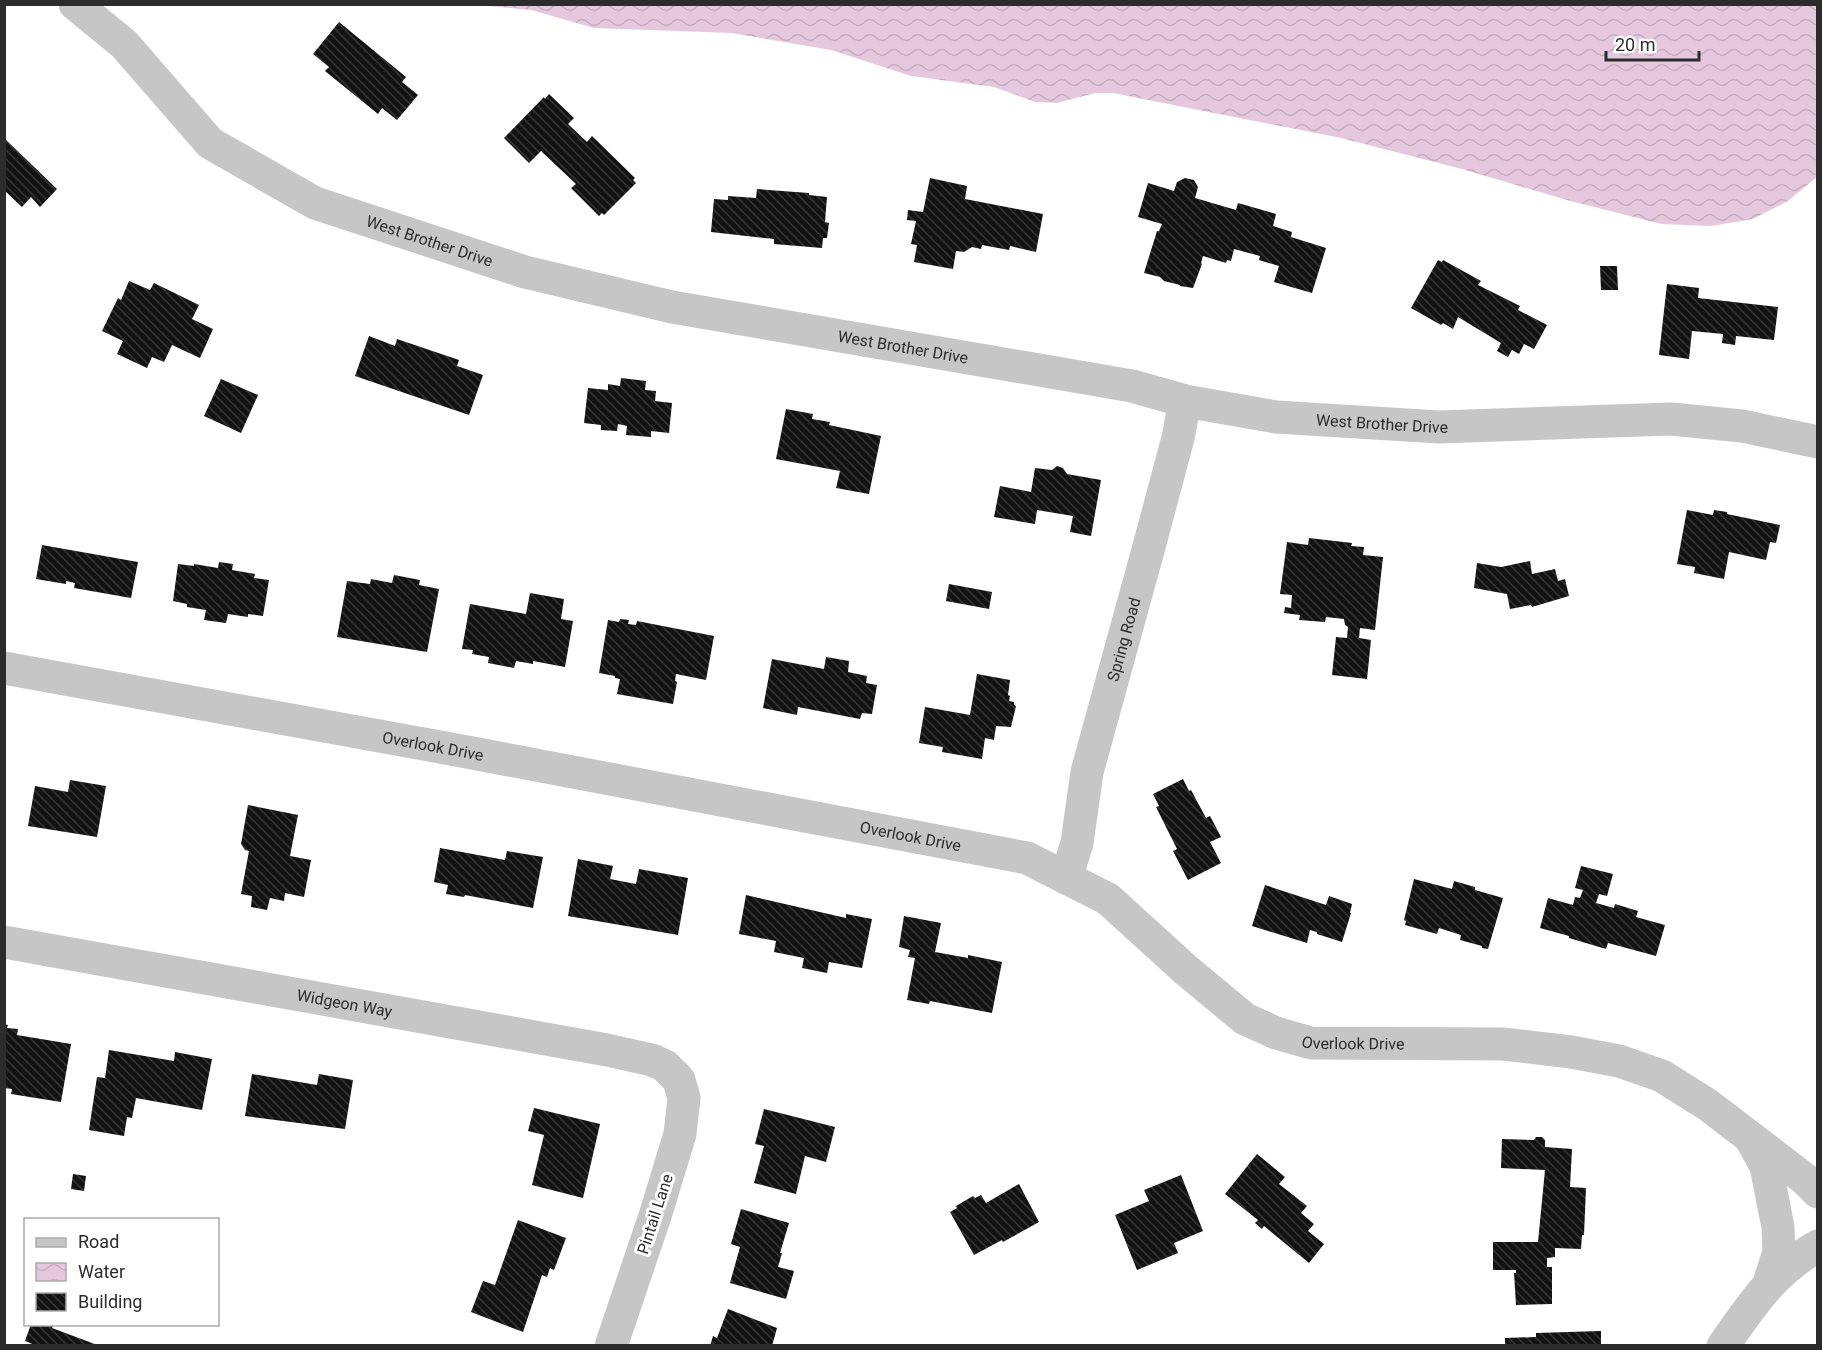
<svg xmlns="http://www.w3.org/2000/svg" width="1822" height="1350" viewBox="0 0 1822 1350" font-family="Roboto,sans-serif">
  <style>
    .water { fill: url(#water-waves) }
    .building { fill: url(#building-back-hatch) }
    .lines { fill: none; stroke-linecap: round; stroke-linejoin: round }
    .minor { stroke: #c6c6c6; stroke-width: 33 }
    .labels { text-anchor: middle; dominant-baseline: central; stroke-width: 6; stroke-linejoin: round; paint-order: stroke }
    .street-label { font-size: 16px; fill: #2c2c2c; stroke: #fff }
  </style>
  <defs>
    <pattern id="water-waves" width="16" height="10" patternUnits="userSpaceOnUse" patternTransform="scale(1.5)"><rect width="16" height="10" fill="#e6c8de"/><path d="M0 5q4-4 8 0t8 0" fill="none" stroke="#c5acbf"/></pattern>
    <pattern id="building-back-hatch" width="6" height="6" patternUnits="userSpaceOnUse" patternTransform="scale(1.5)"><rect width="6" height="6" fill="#131313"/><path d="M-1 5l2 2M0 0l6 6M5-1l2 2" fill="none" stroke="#363636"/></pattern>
  </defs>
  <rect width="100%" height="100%" fill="#fff"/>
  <path class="water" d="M480,5H1817V177L1788,201L1753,219L1711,226L1661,224L1567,200L1462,169L1341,138L1113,93H1095L1057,103L1035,102L994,87L911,76L831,50L731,33L594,28L531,10Z"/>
  <path class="building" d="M339,22L406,77L402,82L418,95L397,120L382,108L378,114L325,71L329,67L313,54Z
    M549,94L574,118L568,124L587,142L592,136L635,178L633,180L636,183L604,215L602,213L599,216L571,188L576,184L541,151L529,163L504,138L544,97L545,99Z
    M4,138L57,189L40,207L31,197L22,207L4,190Z
    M930,178L967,186L965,199L1043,214L1036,252L1010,246L1009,250L982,245L981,249L972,247L964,252L956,251L953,269L914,262L917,245L911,244L916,221L907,220L908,210L923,212Z
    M1185,178L1194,180L1198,187L1195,198L1236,210L1238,203L1276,214L1273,226L1292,232L1291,237L1326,248L1312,293L1274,282L1279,266L1259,260L1260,256L1234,249L1231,261L1227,260L1226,263L1203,256L1201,263L1202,264L1193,288L1180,286V285L1164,281L1160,277L1144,273L1157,231H1159L1162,224L1138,217L1148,183L1174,191L1177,182Z
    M757,189L809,193V195L827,197L825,222L829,223L827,238H823L822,248L774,244V239L711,232L714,199L728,200V196L756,198Z
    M1438,260L1442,262L1443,260L1481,281L1478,285L1520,306L1518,310L1547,325L1534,349L1524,344L1519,354L1512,350L1508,357L1497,351L1501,343L1458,317L1453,329L1443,323L1441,325L1411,308Z
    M1600,266H1617L1618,290H1601Z
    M129,281L150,290L154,283L199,305L192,319L213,329L200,358L172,345L164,362L152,357L147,368L117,354L123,341L102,331L118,298L121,300Z
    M1667,284L1699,288L1698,298L1778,307L1774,340L1736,336L1735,345L1722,343L1723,334L1692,331L1689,359L1659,355Z
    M369,336L395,346L397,339L459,360L457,366L483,375L469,415L355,376Z
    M621,378L646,381L645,390L656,391L655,401L672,403L669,433L651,431V437L626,435L627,426L618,424L617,431L601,430V425L584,423L588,388L608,390V384L620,386Z
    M221,379L258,395L241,433L204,416Z
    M786,409L813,414L812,419L830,422L829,425L881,436L869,494L836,488L840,471L776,459Z
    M1057,466L1063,468L1067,474L1101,480L1091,536L1070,532L1073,516L1037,510L1035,524L994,517L1000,486L1031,492L1035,468L1052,470Z
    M1687,510L1713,515L1714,510L1727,512V514L1780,525L1776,543L1770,542L1766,560L1729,552L1724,579L1694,573L1695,567L1677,564Z
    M1309,538L1352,543L1351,546L1364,547L1363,555L1383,557L1375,630L1360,628L1359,638L1371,640L1367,679L1332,675L1336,637L1347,638L1348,627L1345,625L1344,619L1326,617L1325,622L1299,620L1300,615L1284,613L1285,607L1291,608L1292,595L1280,594L1287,542L1308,545Z
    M42,545L138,562L131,598L74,588L75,583L66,581V584L36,579Z
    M1530,561L1532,574L1555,569L1558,581L1565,579L1569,596L1532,607L1531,605L1510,609L1507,594L1474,588L1477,563L1501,567Z
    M219,562L233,564L232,570L255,574L254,578L269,580L263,616L248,614V617L228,614L226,623L204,620L206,610L187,607V604L173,601L178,564L194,566V564L218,568Z
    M394,575L420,580L419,585L439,589L427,652L337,637L347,581L370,584L371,579L392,583Z
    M949,584L992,592L989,609L946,601Z
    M530,593L564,599L561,619L573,621L565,667L533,661V664L516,661L514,668L488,663L489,657L472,654L473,650L462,649L470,604L526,614Z
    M620,619L629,620L628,624L636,625L637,621L714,636L706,680L676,674L675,681L677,682L673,704L617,694L620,679L615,678V676L599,673L608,620L619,622Z
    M826,657L849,661L848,672L867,676L866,683L877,685L872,714L862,713L860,719L798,707L797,715L763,708L772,659L824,669Z
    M977,674L1010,680L1008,695L1010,696L1009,701L1014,702V705L1016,706L1011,727L996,726L994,740L985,738L982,759L942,752L943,747L919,743L925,707L970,715Z
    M1183,779L1189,791L1191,790L1206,818L1210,816L1221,837L1210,842L1221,863L1188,880L1173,851L1177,849L1156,807L1159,806L1153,794Z
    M70,780L106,786L97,837L28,826L35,786L68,792Z
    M248,805L298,815L290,856L311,860L304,897L285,893L284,901L270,898L267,910L251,907L252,896L241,894L249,851L245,850L241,844Z
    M440,848L505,860L507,851L543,857L533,908L465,895L464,897L446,894L448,885L434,882Z
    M578,859L613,866L610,879L636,884L639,869L688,878L678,935L568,916Z
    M1581,866L1613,874L1607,896L1599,894L1596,903L1614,908L1615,904L1638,911L1636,917L1665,925L1656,956L1608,943L1606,949L1569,938V936L1540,928L1548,898L1573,905L1575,897L1580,898L1583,890L1575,888Z
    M1414,879L1452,889L1454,881L1475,887V890L1503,898L1488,949L1482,948V946L1460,940L1461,935L1439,928L1437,934L1405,925L1406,921L1404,920Z
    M1265,885L1326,905L1329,896L1352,904L1350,913H1351L1342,942L1317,934V932L1310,930L1307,943L1252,926Z
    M746,895L846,918V914L872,919L862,968L829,962L827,973L802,968L804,958L774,952L776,941L739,934Z
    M904,916L941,923L935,952L968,958V955L1002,962L992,1013L930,1001L929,1004L907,1000L915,958L908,957L910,950L899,947Z
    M4,1024L8,1025L7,1028L18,1029L17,1035L71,1044L61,1102L11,1094L12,1089L4,1088Z
    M109,1050L174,1061L175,1052L212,1059L202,1110L136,1098L132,1118L127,1117L124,1136L89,1130L97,1077L105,1078Z
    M252,1074L317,1085L319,1074L353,1080L345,1129L245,1116Z
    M534,1108L600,1124L583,1198L532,1185L544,1135L528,1131Z
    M764,1109L835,1127L826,1162L805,1156L796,1194L754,1183L764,1146L755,1144Z
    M1536,1137H1542L1545,1140V1147L1572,1149L1570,1187L1586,1188L1584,1235H1582L1581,1249L1555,1248V1257L1547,1258V1267H1552V1304L1516,1305L1514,1273H1516V1270H1493V1242H1538L1545,1170L1501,1168L1502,1139L1534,1140Z
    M1257,1154L1285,1177L1279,1184L1307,1206L1301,1213L1314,1224L1308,1231L1324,1244L1309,1263L1264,1226L1262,1229L1255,1223L1258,1220L1225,1194Z
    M73,1174L86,1176L84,1191L71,1189Z
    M1181,1175L1203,1231L1174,1243L1178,1253L1137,1270L1115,1215L1149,1201L1144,1190Z
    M1019,1184L1039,1222L1003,1242L1002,1240L974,1255L950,1212L957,1208L956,1206L973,1196L975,1198L981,1195L986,1203Z
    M741,1209L789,1223L780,1253H782L778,1267L794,1271L786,1299L730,1283L740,1247L731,1244Z
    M518,1220L566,1238L554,1270L550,1268L547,1277L542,1275L523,1332L471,1312L483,1281L495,1285Z
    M728,1309L777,1328L772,1346H710L713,1336L717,1338Z
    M31,1324H49L53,1326L52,1328L100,1346H37L25,1341Z
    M1601,1331V1346H1505V1338L1536,1337V1333Z"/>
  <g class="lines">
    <g class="minor">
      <path id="s1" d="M75,4L124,44L210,143L315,203L525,272L672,307L1132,386L1185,401L1276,417L1439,427L1671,419L1742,426L1818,442"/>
      <path id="s2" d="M4,668L451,749L1027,858L1108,899L1186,970L1245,1019L1276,1033L1311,1043L1503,1044L1571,1052L1619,1061L1662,1076L1708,1105L1806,1180L1818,1192"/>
      <path id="s3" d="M1066,878L1077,843L1087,772L1150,543L1178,438L1185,401"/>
      <path id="s4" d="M4,942L607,1050L652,1060L665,1066L679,1080L684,1098L680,1134L655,1216L611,1346"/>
      <path d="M1752,1141L1766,1166L1778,1227L1779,1252L1769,1283"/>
      <path d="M1723,1346C1752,1305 1773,1271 1818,1246"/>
    </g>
  </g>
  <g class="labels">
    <g class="street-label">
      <text stroke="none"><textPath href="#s1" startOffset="436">West Brother Drive</textPath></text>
      <text stroke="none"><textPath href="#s1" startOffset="922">West Brother Drive</textPath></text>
      <text stroke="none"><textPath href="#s1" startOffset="1408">West Brother Drive</textPath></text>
      <text stroke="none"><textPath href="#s3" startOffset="246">Spring Road</textPath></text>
      <text stroke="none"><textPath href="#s2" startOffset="436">Overlook Drive</textPath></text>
      <text stroke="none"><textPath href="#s2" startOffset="922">Overlook Drive</textPath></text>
      <text stroke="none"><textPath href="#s4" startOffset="346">Widgeon Way</textPath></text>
      <text stroke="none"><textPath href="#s2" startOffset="1426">Overlook Drive</textPath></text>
      <text transform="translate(655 1214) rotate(-72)">Pintail Lane</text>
    </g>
  </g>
  <rect width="1822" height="1350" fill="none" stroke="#2c2c2c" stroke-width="12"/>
  <rect x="24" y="1218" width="195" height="108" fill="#ffffff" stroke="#ababab" stroke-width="1.5"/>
  <rect x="36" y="1238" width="30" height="9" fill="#c6c6c6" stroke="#ababab" stroke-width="1.5"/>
  <text x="78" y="1248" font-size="18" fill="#2c2c2c">Road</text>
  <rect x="36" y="1263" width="30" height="18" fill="url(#water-waves)" stroke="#ababab" stroke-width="1.5"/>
  <text x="78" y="1278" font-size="18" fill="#2c2c2c">Water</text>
  <rect x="36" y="1293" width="30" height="18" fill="url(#building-back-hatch)" stroke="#ababab" stroke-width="1.5"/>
  <text x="78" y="1308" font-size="18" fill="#2c2c2c">Building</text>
  <path d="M1606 51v9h93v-9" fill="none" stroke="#2c2c2c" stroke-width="3"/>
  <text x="1615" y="51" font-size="18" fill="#2c2c2c" stroke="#ffffff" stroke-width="4.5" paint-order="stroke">20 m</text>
</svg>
